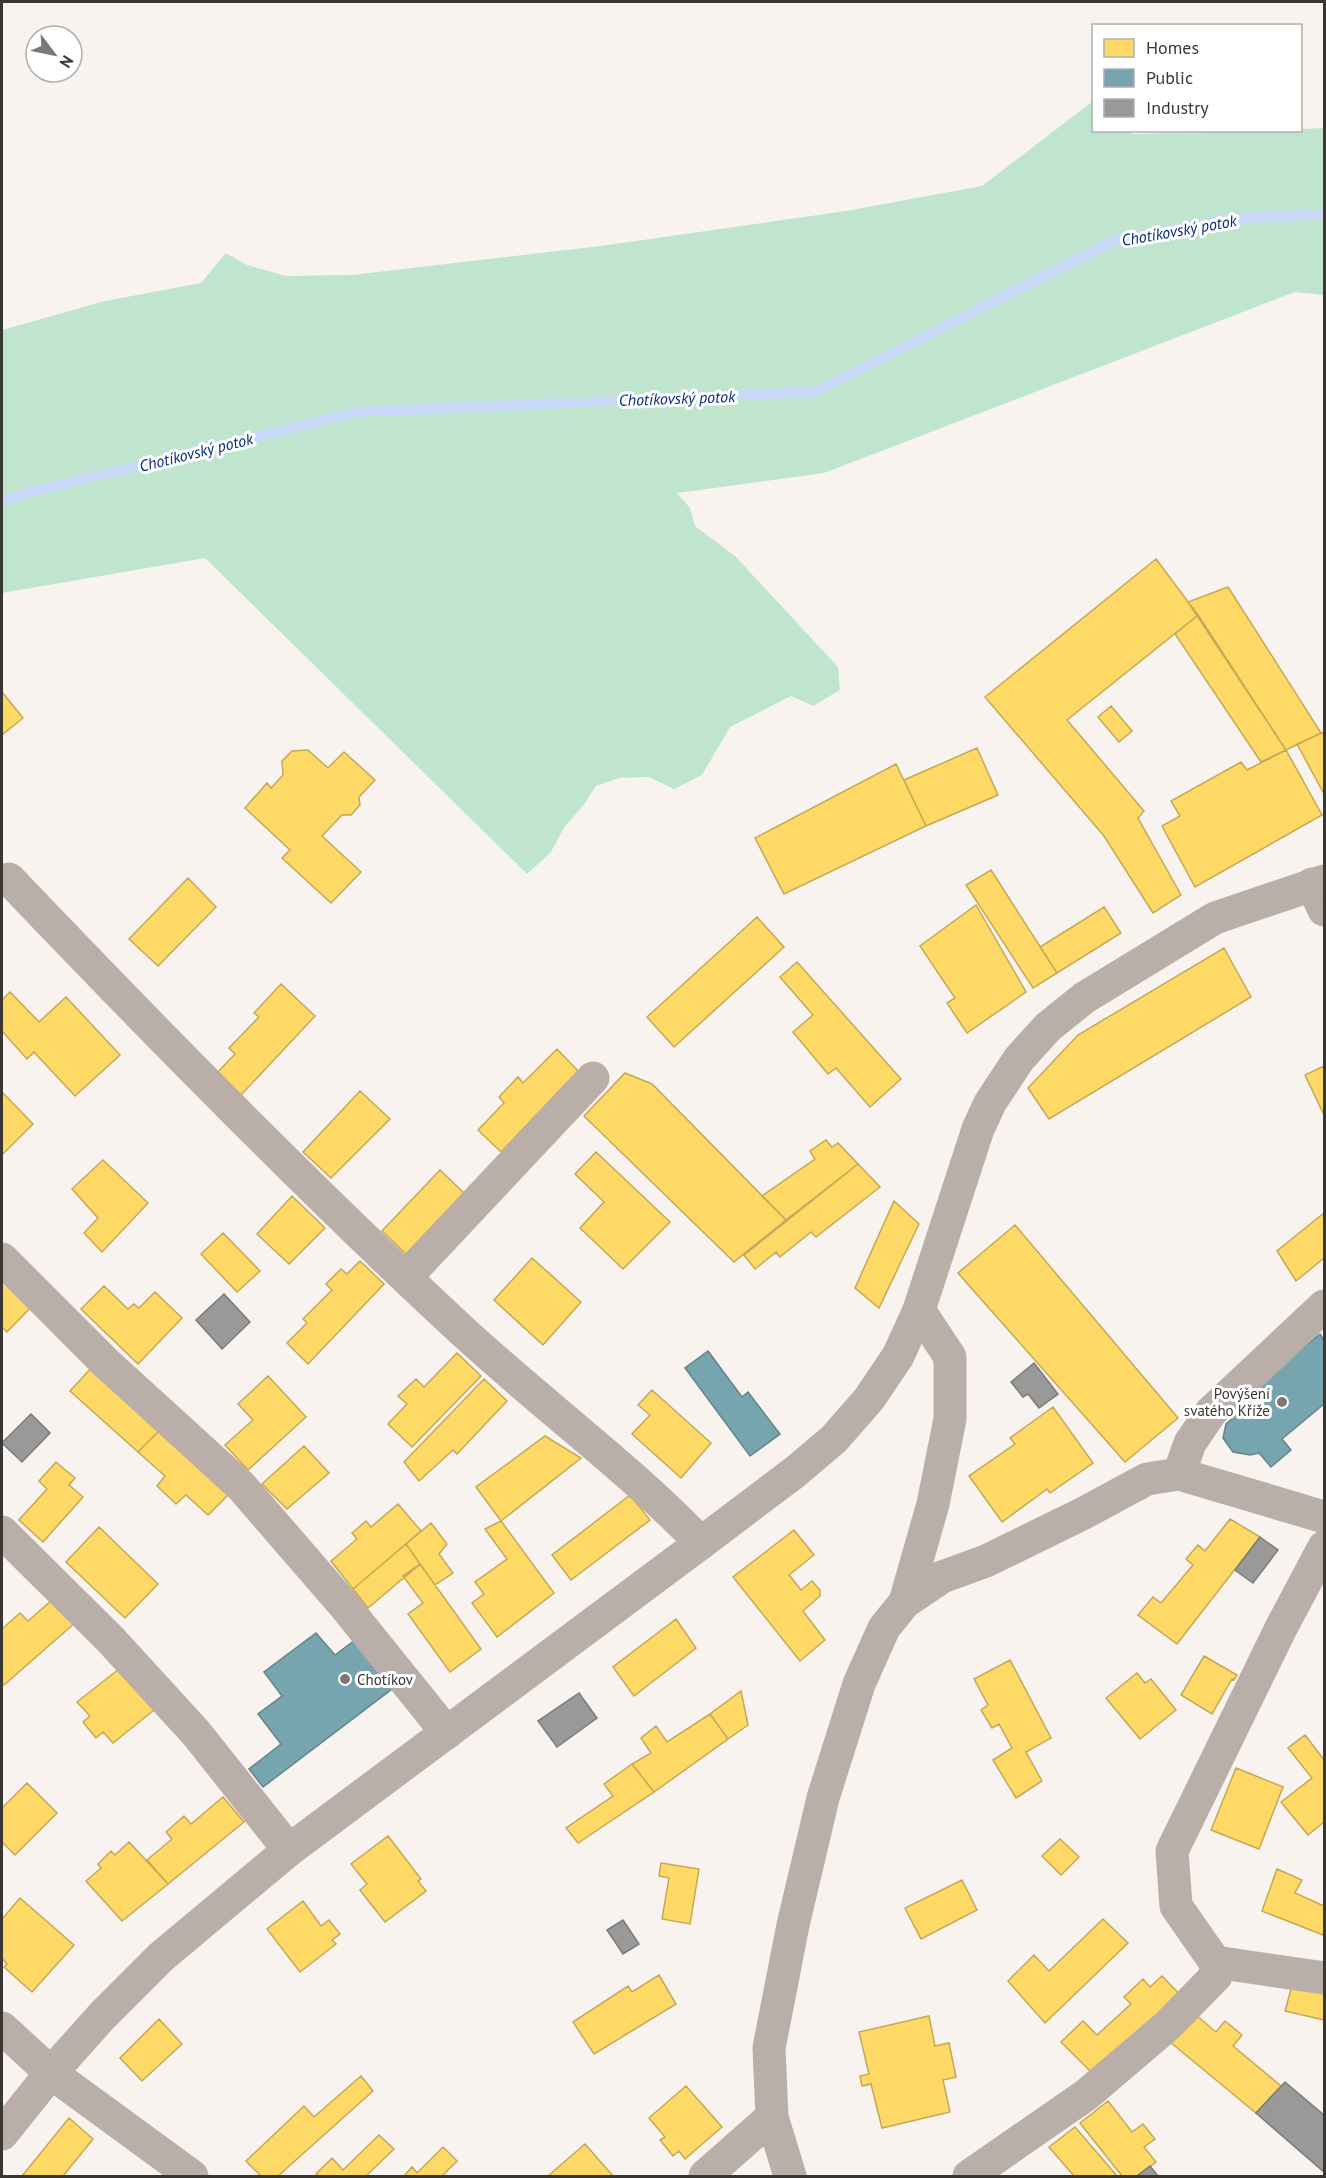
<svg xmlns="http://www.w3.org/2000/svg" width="1326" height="2178" viewBox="0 0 1326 2178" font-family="'PT Sans',sans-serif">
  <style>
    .green { fill: #bfe5cf }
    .homes { fill: #ffd966; stroke: #c4a857; stroke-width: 1.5 }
    .public { fill: #76a5af; stroke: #64848a; stroke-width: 1.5 }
    .industry { fill: #999; stroke: #7c7b7a; stroke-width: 1.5 }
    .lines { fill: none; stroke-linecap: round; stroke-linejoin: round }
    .stream { stroke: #c8d8f6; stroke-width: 10 }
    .minor { stroke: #b9afa8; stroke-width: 33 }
    .tertiary { stroke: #b9afa8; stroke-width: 33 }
    .poi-dot { fill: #7c7874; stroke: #fff; stroke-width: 2 }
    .labels { text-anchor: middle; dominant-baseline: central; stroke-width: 6; stroke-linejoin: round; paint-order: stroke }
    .poi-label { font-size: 15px; fill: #3a3633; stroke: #fff; text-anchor: end }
    .water-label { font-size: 16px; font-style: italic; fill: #042b7d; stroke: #fff }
  </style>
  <rect width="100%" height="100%" fill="#f8f3ee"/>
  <path class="green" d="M1093,101L1094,130L1131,131L1133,134L1300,130L1301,129L1324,128V295L1295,292L824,473L677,493L690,508L695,526L735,556L838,667L840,690L813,706L791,696L730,727L702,775L674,789L649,777L619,778L596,786L583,806L565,826L551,852L527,874L205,558L2,593V330L105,301L201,283L226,253L247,265L286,276L352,275L601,246L846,211L982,186Z"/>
  <path class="homes" d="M1156,559L1198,615L1067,720L1144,811L1138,818L1181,895L1153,913L1104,836L985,697Z
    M1228,587L1321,733L1286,750L1188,602Z
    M1198,615L1286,750L1261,762L1175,634Z
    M2,692L23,718L2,735Z
    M1111,706L1132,731L1119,742L1098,717Z
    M1324,732V794L1297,744Z
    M977,748L998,795L926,826L904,780Z
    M308,750L328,768L344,752L375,780L359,797L360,805L351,815H342L322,836L361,872L331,903L282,858L290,850L245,808L267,783L271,788L283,775L282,761L292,751Z
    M1286,750L1322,815L1195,887L1162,826L1180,816L1171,801L1241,762L1247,770Z
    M896,764L926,826L784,894L755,838Z
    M991,870L1057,973L1033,988L966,885Z
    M188,878L216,907L158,966L129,939Z
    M976,905L1026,992L967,1033L947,1003L955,998L920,946Z
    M1104,907L1121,933L1057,973L1040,947Z
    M757,917L784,947L674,1047L647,1017Z
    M1224,948L1251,997L1049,1119L1028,1088L1078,1035Z
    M797,962L901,1079L870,1107L836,1068L828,1074L793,1032L813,1015L780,977Z
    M281,984L315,1016L241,1095L217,1073L235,1054L229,1048L259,1017L254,1013Z
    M10,992L39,1022L66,997L120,1055L75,1096L34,1052L27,1059L2,1031V1000Z
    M557,1049L578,1071L501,1152L478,1130L504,1103L499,1097L518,1077L523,1083Z
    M1324,1066V1115L1305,1075Z
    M625,1073L652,1084L786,1220L734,1262L584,1116Z
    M360,1091L390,1119L331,1178L303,1152Z
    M2,1092L33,1124L2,1155Z
    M826,1140L832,1147L838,1143L858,1164L786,1220L762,1196L815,1159L810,1151Z
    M596,1152L670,1222L623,1269L580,1228L604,1202L575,1174Z
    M103,1160L148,1203L102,1252L84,1233L98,1218L72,1189Z
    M858,1164L880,1187L816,1237L811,1232L780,1257L776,1252L755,1269L744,1255Z
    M440,1170L464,1193L406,1254L382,1231Z
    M292,1196L325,1228L289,1264L257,1234Z
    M894,1201L919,1224L879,1308L855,1288Z
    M1324,1213V1258L1296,1281L1277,1251Z
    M1015,1225L1178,1418L1125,1462L958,1273Z
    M223,1233L260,1271L237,1292L201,1254Z
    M532,1258L581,1302L543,1345L494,1300Z
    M360,1261L384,1284L308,1364L287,1343L307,1323L303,1319L332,1290L326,1284L341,1269L347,1274Z
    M2,1276L33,1305L7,1332L2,1327Z
    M104,1286L128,1309L134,1304L139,1308L155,1292L182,1318L138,1364L81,1309Z
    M457,1353L481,1376L412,1447L388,1424L407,1404L398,1396L416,1379L424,1387Z
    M95,1364L163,1427L138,1452L70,1391Z
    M268,1376L306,1417L248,1470L225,1445L253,1420L238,1404Z
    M484,1379L507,1401L457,1454L453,1450L419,1481L404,1462Z
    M652,1390L711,1443L681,1478L632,1434L650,1415L638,1405Z
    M1053,1407L1093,1463L1050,1493L1047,1489L1002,1522L969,1476L1015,1444L1010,1438Z
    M163,1427L233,1490L208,1515L186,1495L176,1504L157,1486L165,1476L138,1452Z
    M545,1436L581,1458L501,1521L476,1487Z
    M304,1446L329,1473L287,1509L262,1484Z
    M56,1462L75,1478L69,1485L83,1497L43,1542L19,1520L47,1489L39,1481Z
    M630,1495L650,1520L571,1580L552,1555Z
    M398,1504L421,1531L353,1589L331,1561L357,1539L352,1533L366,1521L371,1527Z
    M1230,1519L1260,1537L1177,1644L1138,1615L1153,1597L1161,1603L1193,1565L1186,1559L1198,1545L1205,1551Z
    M501,1521L554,1593L497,1637L472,1603L484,1594L475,1582L507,1559L485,1529Z
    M431,1523L447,1544L439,1554L453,1573L435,1585L406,1544Z
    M99,1527L158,1584L125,1618L66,1562Z
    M794,1530L814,1555L789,1575L801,1590L812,1581L820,1590V1596L803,1611L825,1640L800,1661L733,1577Z
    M406,1544L420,1564L368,1608L353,1589Z
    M420,1564L481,1649L450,1672L408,1614L423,1603L403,1576Z
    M52,1600L76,1622L4,1685L2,1683V1629L20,1613L28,1621Z
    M676,1619L696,1648L634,1696L613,1667Z
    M1204,1656L1237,1675L1234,1680L1232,1679L1212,1714L1181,1695Z
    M1010,1660L1051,1738L1026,1752L1042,1781L1016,1798L993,1760L1012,1748L999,1724L992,1728L981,1710L988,1705L974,1679Z
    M119,1669L154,1710L113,1743L103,1732L96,1738L83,1722L90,1716L77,1702Z
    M1137,1673L1145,1683L1151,1679L1176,1710L1140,1739L1106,1698Z
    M741,1691L748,1725L728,1739L710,1714Z
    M710,1714L728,1739L654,1792L632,1764L651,1753L641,1738L656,1726L667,1742Z
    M1305,1735L1324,1760V1822L1308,1835L1281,1802L1312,1778L1288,1748Z
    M632,1764L654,1792L578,1843L566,1828L613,1796L604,1784Z
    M1236,1768L1283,1787L1259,1849L1211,1830Z
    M27,1783L57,1813L15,1855L2,1842V1808Z
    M223,1797L244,1822L168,1884L147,1860L172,1839L166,1832L184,1816L191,1824Z
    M388,1836L421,1879L418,1881L426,1891L385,1922L360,1890L367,1884L351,1864Z
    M1060,1839L1079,1857L1061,1875L1042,1856Z
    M129,1842L168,1884L122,1921L86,1881L101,1868L98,1864L111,1851L115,1855Z
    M661,1863L699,1869L690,1924L662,1919L669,1878L659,1876Z
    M1277,1869L1302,1880L1295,1893L1324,1906V1931L1323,1935L1262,1911Z
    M962,1880L977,1910L921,1939L905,1908Z
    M20,1898L74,1945L32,1992L4,1967L7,1964L2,1958V1919Z
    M303,1901L321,1926L329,1920L340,1934L332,1940L336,1944L300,1972L267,1929Z
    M1103,1919L1128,1943L1045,2023L1008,1981L1034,1955L1049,1971Z
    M659,1975L676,2004L594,2054L573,2022L628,1986L632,1992Z
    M1162,1976L1184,1999L1099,2080L1061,2042L1083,2021L1097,2035L1131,2004L1124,1997L1143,1979L1150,1987Z
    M1293,1982L1324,1990V2020L1285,2011Z
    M1196,2015L1216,2032L1225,2021L1242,2035L1233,2046L1281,2086L1256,2113L1170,2042Z
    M929,2016L935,2046L949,2043L956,2077L943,2080L950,2112L882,2128L871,2084L862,2086L860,2076L869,2074L859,2032Z
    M159,2019L182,2044L142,2081L120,2058Z
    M361,2076L373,2091L278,2176H261L246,2161L304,2106L314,2117Z
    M686,2086L722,2127L685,2159L679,2151L673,2156L660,2140L665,2137L649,2118Z
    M1108,2101L1132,2132L1143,2124L1155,2139L1144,2147L1156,2162L1137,2176H1122L1080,2123Z
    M69,2118L93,2139L63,2176H22Z
    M1075,2127L1117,2176H1074L1049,2147Z
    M379,2135L394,2149L366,2176H319L316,2174L332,2158L343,2170Z
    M585,2144L613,2176H548Z
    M443,2147L457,2161L442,2176H404L412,2167L417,2173Z"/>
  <path class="public" d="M1320,1334L1323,1339L1324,1338V1404L1282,1439L1291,1450L1271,1467L1259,1453L1250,1455L1233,1452L1223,1438L1226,1424L1245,1408L1239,1399Z
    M708,1351L742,1397L748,1392L780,1434L750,1456L685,1368Z
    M316,1633L335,1655L355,1640L392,1689L263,1787L249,1769L281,1744L258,1714L282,1696L264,1672Z"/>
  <path class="industry" d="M224,1294L250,1322L222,1349L196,1320Z
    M1034,1363L1058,1394L1039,1408L1028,1394L1023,1397L1011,1382Z
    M31,1414L50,1433L22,1462L2,1443Z
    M1260,1537L1278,1550L1253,1583L1235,1570Z
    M579,1693L597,1718L557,1747L538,1721Z
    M623,1920L639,1944L623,1954L607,1930Z
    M1285,2082L1324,2115V2172L1256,2113Z
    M1150,2166L1158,2176H1137Z"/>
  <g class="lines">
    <path class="stream" d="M2,501L31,492L357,412L815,392L1113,241L1226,219L1324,214"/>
    <path class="minor" d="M9,879C154,1031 302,1182 456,1325C536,1400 625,1464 701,1543
      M1312,884L1324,910
      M2,1259L106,1363L241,1486L344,1605L447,1733
      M406,1277L593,1078
      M1179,1474L1324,1517
      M2,1532L110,1639L196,1733L289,1850
      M905,1602L933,1504L950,1419V1357L919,1310
      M1215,1962L1324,1978
      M2,2028L51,2073L192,2176
      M705,2176L772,2117
      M790,2176L772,2117L769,2048L793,1925L823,1798L859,1684L884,1628L905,1602L942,1577L986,1561L1082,1514L1147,1479L1179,1474L1190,1443L1211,1412L1324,1306
      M969,2176L1086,2095L1167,2026L1216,1976L1215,1962L1176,1906L1172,1851L1281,1628L1324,1547"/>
    <path class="tertiary" d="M2,2134L51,2073L102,2016L161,1957L289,1850L701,1543L795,1472L834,1439L869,1399L898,1356L919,1310L978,1129L990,1103L1019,1059L1048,1027L1084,998L1215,918L1324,881"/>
  </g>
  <g class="poi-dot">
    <circle cx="1282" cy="1402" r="6"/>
    <circle cx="345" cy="1679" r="6"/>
  </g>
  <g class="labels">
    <g class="poi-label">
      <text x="1270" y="1393">Povýšení<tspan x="1270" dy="17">svatého Kříže</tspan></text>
      <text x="357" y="1679" text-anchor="start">Chotíkov</text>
    </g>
    <g class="water-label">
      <text transform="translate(1179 230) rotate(-10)">Chotíkovský potok</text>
      <text transform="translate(677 398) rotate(-2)">Chotíkovský potok</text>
      <text transform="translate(196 452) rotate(-14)">Chotíkovský potok</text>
    </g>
  </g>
  <rect width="1326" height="2178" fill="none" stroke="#3a3633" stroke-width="6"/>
  <rect x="1092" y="24" width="210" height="108" fill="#ffffff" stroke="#b0afad" stroke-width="1.5"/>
  <rect x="1104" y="39" width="30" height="18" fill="#ffd966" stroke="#b0afad" stroke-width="1.5"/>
  <text x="1146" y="54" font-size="18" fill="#3a3633">Homes</text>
  <rect x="1104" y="69" width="30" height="18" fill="#76a5af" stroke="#b0afad" stroke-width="1.5"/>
  <text x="1146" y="84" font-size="18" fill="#3a3633">Public</text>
  <rect x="1104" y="99" width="30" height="18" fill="#999999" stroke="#b0afad" stroke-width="1.5"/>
  <text x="1146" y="114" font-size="18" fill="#3a3633">Industry</text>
  <g transform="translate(54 54) rotate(122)"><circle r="28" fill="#ffffff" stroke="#b0afad" stroke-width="1.5"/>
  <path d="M0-4.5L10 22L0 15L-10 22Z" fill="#7c7874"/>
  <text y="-9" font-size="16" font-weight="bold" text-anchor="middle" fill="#3a3633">N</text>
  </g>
</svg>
